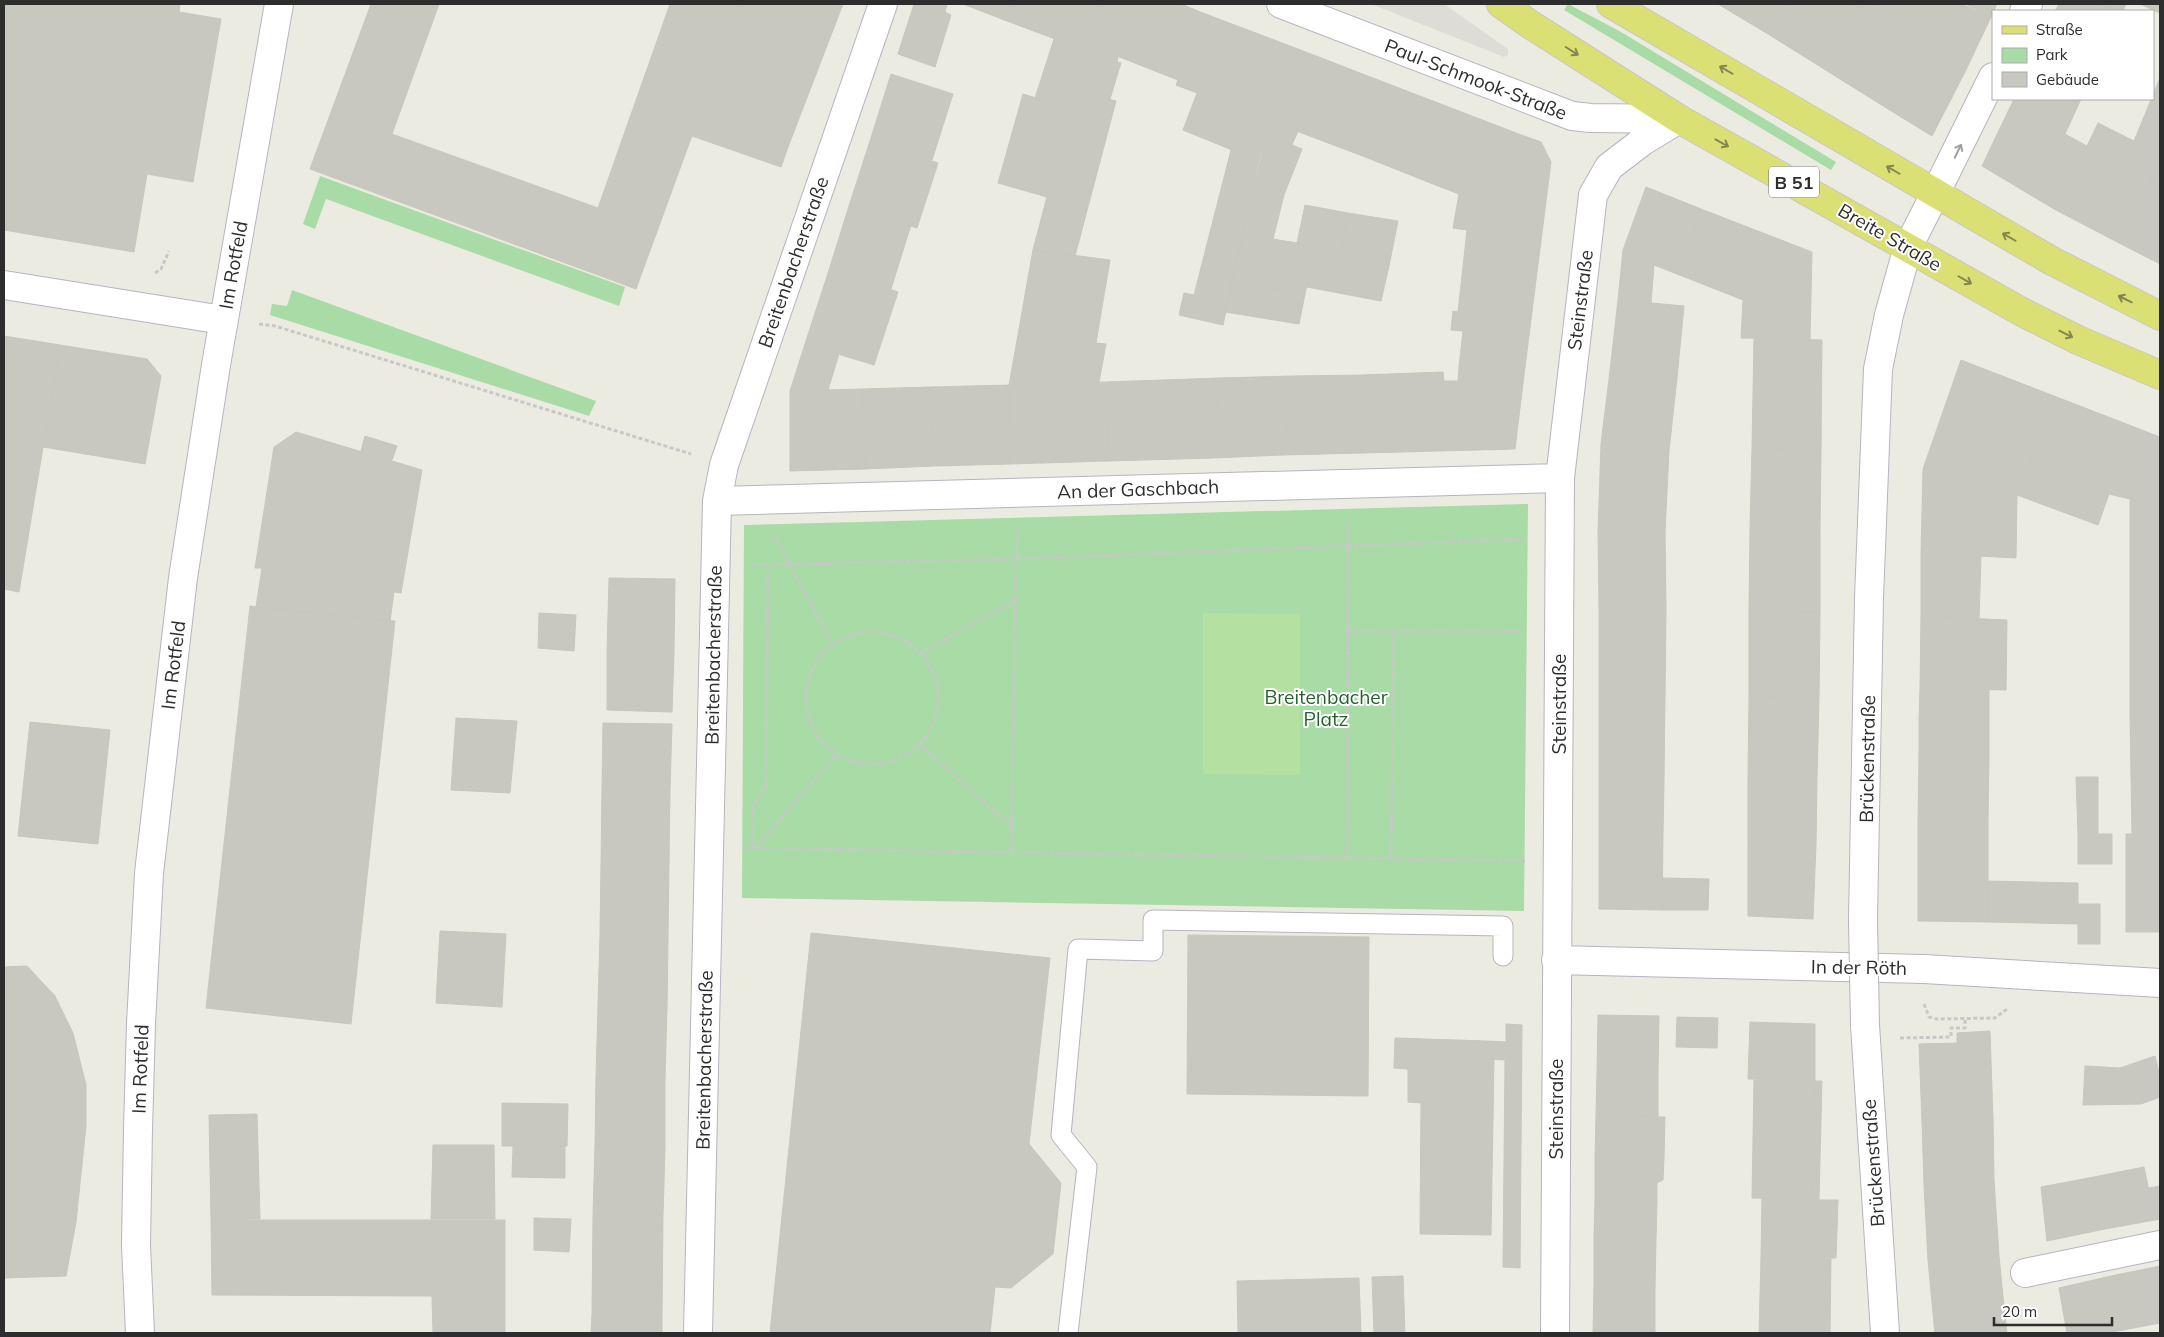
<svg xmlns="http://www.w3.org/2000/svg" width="2164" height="1337" viewBox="0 0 2164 1337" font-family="Mulish,sans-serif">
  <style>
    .green { fill: #a8dba5 }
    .pitch { fill: #b4e1a2 }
    .plaza { fill: #dddcd7 }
    .building { fill: #c8c7c0; stroke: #c8c7bb }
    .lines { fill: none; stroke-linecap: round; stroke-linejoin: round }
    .service-casing { stroke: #b6b4bf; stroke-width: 21 }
    .minor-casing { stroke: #b6b4bf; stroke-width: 30 }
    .secondary-casing { stroke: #b6b4bf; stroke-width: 30 }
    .primary-casing { stroke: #c8c8c8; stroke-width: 30 }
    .path { stroke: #c8c8c8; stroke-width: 3; stroke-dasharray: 4 2.5; stroke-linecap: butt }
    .service { stroke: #fff; stroke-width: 19 }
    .minor { stroke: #fff; stroke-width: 28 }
    .secondary { stroke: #fff; stroke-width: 28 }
    .primary { stroke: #dae073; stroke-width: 28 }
    .secondary-bridge-casing { stroke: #b6b4bf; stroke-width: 30; stroke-linecap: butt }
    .secondary-bridge { stroke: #fff; stroke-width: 28 }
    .oneway { stroke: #848650 }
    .oneway2 { stroke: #a0a0a0 }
    .labels { text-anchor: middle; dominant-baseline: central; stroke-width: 4; stroke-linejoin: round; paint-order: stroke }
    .shield { fill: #fff; stroke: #6c6c6c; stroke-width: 1 }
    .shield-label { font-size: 18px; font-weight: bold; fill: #2d2d2d }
    .street-label { font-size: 19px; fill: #2d2d2d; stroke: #fff }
    .park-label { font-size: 19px; fill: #25622a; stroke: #fff }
  </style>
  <rect width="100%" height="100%" fill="#ecebe1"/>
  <path class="green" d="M1568,4L1621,32L1836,162L1831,170L1564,10Z
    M320,176L625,287L619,306L326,199L315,229L303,224Z
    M292,290L585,397L596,401L589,416L270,315L272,304L287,306Z
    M1528,504L1524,911L742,898L744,525Z"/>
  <path class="pitch" d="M1203,613L1300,614V775L1203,774Z"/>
  <path class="plaza" d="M1371,4H1444L1508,49V55L1504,57Z"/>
  <path class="building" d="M4,4H180L179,12L221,19L193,182L147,174L134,252L4,230Z
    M371,4H439L392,134L598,208L670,4H740L636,289L310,169Z
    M740,4H843L788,147L700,116Z
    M914,4H947L945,12L951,15L935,67L898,54Z
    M963,4H1013L1007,21Z
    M1013,4H1103L1087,51L1007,21Z
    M1103,4H1181L1203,13L1178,80L1089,45Z
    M1718,4H1786L1768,34Z
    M1786,4H1853L1875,17L1840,79L1768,34Z
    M1853,4H1874L1869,14Z
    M1874,4H1962L1948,30L1938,25L1926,48L1869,14Z
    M1962,4L1991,17L1965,72L1926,48L1938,25L1948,30Z
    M1966,4H1997L1991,17Z
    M2059,4H2097L2114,11H2055Z
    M2097,4H2126L2123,11H2114Z
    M2140,4H2160V13Z
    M1203,13L1298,49L1270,121L1259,161L1183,130L1197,93L1176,85Z
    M1875,17L1912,40L1880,104L1840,79Z
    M1054,39L1087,51L1070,108L1035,98Z
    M1912,40L1965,72L1932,136L1880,104Z
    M1089,45L1118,57L1117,62L1121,63L1110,99L1075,90Z
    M1298,49L1386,83L1360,155L1270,121Z
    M891,74L953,94L932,160L870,141Z
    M2160,78V177L2154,174L2153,179L2087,146L2098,123L2134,141Z
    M1386,83L1459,111L1433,184L1360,155Z
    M1075,90L1116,101L1075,256L1033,250Z
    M1023,94L1070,108L1047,197L998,183Z
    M2014,99H2081L2065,134L2087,146L2054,209L1982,166Z
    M1459,111L1524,136L1516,200L1459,194L1433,184Z
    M700,116L788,147L781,167L692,136Z
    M1270,121L1298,131L1292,145L1302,149L1284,195L1273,239L1315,246L1305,294L1231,281Z
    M1524,136L1541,142L1551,162L1524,375L1459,367L1463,331L1451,330L1453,311L1458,312L1467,230L1453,228L1459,194L1516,200Z
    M870,141L938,163L917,228L849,206Z
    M2087,146L2153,179L2121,244L2054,209Z
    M1231,150L1259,161L1223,325L1179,315L1184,293L1194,295Z
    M2154,174L2160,177V264L2121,244Z
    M1646,187L1701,209L1677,274L1654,265L1651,303L1618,300L1623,250Z
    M1305,205L1348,213L1341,256L1314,250L1315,246L1297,243Z
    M849,206L911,225L891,289L829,270Z
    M1701,209L1812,252L1810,339L1741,338L1743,300L1677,274Z
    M1348,213L1398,221L1389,266L1341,256Z
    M1033,250L1110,260L1096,343L1106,344L1099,382L1009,385Z
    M1314,250L1389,266L1381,301L1307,287Z
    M829,270L898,292L874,365L805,344Z
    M1231,281L1305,294L1299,324L1225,312Z
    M1618,300L1684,306L1677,378L1610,371Z
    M4,336L60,345L19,592L4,589Z
    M1754,338L1822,340L1821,450L1752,448Z
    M805,344L839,354L828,390L790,391Z
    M60,345L147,359L161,376L145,464L43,447Z
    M1961,360L2054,396L2017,495L1985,488L1986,473L1923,469Z
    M1459,367L1524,375L1515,449L1363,453L1362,375L1443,372L1444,381H1458Z
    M1610,371L1677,378L1669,451L1601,444Z
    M1362,375L1363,453L1284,455L1293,376Z
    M1293,376L1284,455L1213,458L1219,378Z
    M1219,378L1213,458L1109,461L1106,382Z
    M1106,382L1109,461L1010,464L1009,385Z
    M1009,385L1010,464L934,466L930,387Z
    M930,387L934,466L865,469L863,389Z
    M863,389L865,469L790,471V391Z
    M2054,396L2160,437V499H2130L2109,494L2098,525L2017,495Z
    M296,432L422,470L401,593L394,592L390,621L256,607L262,568H255L274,447Z
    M365,436L397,446L392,460L361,451Z
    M1601,444L1669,451L1665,532H1598Z
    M1752,448L1821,450L1820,529H1750Z
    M1923,469L1986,473L1985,488L2017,495L2016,558L1921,553Z
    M2130,499H2160V636L2130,635Z
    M1750,529H1820V612L1749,610Z
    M1598,532H1665L1666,608L1599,606Z
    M1921,553L1981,557L1979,620L1921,616Z
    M609,578L675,579L674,652L607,651Z
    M250,606L395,621L351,1024L206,1008Z
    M1599,606L1666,608L1665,696L1599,694Z
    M1749,610L1820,612L1819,698L1749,697Z
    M539,613L576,615L574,651L538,648Z
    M1921,616L2007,620L2006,690L1920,688Z
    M2130,635L2160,636V716H2130Z
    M607,651L674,652L672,712L607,710Z
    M1920,688L1989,689V722L1919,721Z
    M1599,694L1665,696L1664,779L1599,778Z
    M1749,697L1819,698L1817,779L1748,777Z
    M2130,716H2160V778L2131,777Z
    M456,718L517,721L510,793L451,790Z
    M1919,721L1989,722V755L1919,754Z
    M30,722L110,730L98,844L18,836Z
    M603,723L672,724L670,791L602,789Z
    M1919,754L1989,755L1988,821L1918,822Z
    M1748,777L1817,779L1816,844L1748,841Z
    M2076,777H2098V834H2078Z
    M2131,777L2160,778V834H2132Z
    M1599,778L1664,779L1663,836L1599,835Z
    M602,789L670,791L669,864H601Z
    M1988,821V881L1918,880V822Z
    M2078,834H2112V864H2078Z
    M2126,834H2160V932H2126Z
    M1599,835L1663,836L1662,910L1599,909Z
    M1748,841L1816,844L1813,919L1748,916Z
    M601,864H669L668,937L600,935Z
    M1662,878L1709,879L1708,910H1662Z
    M1918,880L1988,881V922L1918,921Z
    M1988,881L2078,883V924L1988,922Z
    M2078,904H2100V944H2078Z
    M440,931L506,934L502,1007L436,1003Z
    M811,933L1050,958L1029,1144L1061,1183L1053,1254L1011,1288L995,1287L990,1333H770Z
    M600,935L668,937L667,1008L598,1006Z
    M1188,935L1369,937L1368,1096L1187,1094Z
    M27,966L55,996L73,1033L86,1085V1126L76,1222L66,1276L4,1278V967Z
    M598,1006L667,1008L665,1078L596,1077Z
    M1598,1015L1659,1016L1658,1072L1597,1071Z
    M1677,1017L1718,1018L1717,1048L1676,1047Z
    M1750,1022L1815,1024V1081L1748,1079Z
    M1506,1024L1522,1025L1520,1268L1503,1267L1505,1060L1486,1059V1041L1506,1042Z
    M1990,1031L1993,1120L1922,1123L1919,1044L1957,1043V1033Z
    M1395,1038L1486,1041V1059L1494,1060L1491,1235L1420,1234L1421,1103L1408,1102V1069L1394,1068Z
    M2155,1056L2160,1077V1097L2141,1104L2083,1105L2085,1066L2120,1068Z
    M1597,1071L1658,1072V1117L1596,1115Z
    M596,1077L665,1078V1146H595Z
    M1754,1080L1815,1081L1812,1199L1752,1198Z
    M1815,1081H1822L1819,1199H1812Z
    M502,1103L568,1104L567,1146H502Z
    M257,1114L260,1219L211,1220L209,1115Z
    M1596,1115L1665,1117L1664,1158L1595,1156Z
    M1993,1120L1994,1180L1924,1185L1922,1123Z
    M433,1145H494L495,1219H431Z
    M513,1146H565V1178L512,1177Z
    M595,1146H665L663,1216L593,1215Z
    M1595,1156L1664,1158L1663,1180L1657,1183V1201L1595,1200Z
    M2144,1167L2155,1220L2105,1229L2094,1177Z
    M2094,1177L2105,1229L2047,1241L2041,1187Z
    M1994,1180L1999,1256L1928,1260L1924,1185Z
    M2160,1186V1219L2155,1220L2149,1188Z
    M1762,1198L1822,1200L1821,1258L1761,1257Z
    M1595,1200L1657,1201L1656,1239L1594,1237Z
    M1822,1200H1838L1836,1258H1821Z
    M593,1215L663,1216L662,1315L592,1314Z
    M534,1218L571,1219L569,1252L534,1250Z
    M211,1220H505V1333H433L432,1296L212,1295Z
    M1594,1237L1656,1239L1655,1288L1594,1286Z
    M1999,1256L2005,1317L1934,1324L1928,1260Z
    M1761,1257L1831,1259L1830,1333H1759Z
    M2160,1266V1323L2123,1330L2111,1276Z
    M1403,1276L1405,1333H1374L1372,1277Z
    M2111,1276L2123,1330L2108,1333H2067L2059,1288Z
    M1359,1278L1361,1333H1238L1237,1281Z
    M1594,1286L1655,1288V1333H1593Z
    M592,1314L662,1315V1333H591Z
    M2005,1317L2007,1333H1935L1934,1324Z"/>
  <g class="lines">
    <g class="service-casing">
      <path id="service" d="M1068,1333L1087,1167L1061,1135L1078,949L1153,951V920L1503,926V956"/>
    </g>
    <g class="minor-casing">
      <path id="minor" d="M1281,4L1572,116L1591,118L1679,119
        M2024,11L2028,4
        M1935,194L1993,77
        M4,285L223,320
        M717,501L1560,478
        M1556,960L1924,969L2160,983
        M2025,1273L2160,1245
        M140,1333L136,1245L138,1129L141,1024L149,873L183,578L216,365L279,4
        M698,1333L717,501L724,465L883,4
        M1555,1333L1560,478L1593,195L1609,167L1643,141L1679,119"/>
    </g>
    <g class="secondary-casing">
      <path id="secondary" d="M1863,920L1869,598L1878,369L1889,315L1908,247L1935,194
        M1865,1025L1885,1333"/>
    </g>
    <g class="primary-casing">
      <path id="primary" d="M1501,4L1531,25L1679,119L2022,312L2078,340L2160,375
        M1611,4L2052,261L2160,316"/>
    </g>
    <path class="path" d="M155,273L161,269L169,251
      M259,324L275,326L691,454
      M774,535L833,645
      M750,565L1017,559L1526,539
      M1347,631H1524
      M806 698a66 66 0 1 1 132 0a66 66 0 1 1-132 0Z
      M921,653L1016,600
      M919,744L1012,827
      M744,848L1525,861
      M752,848L753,806L766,786L768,565
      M755,848L837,754
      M1011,852L1017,528
      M1347,857L1348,518
      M1391,858L1394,631
      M1924,1004L1929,1017L1937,1019L1995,1018L2007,1009
      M1900,1038L1951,1037V1028H1965V1020"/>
    <use href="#service" class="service"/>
    <use href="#minor" class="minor"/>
    <use href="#secondary" class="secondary"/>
    <use href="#primary" class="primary"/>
    <g class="secondary-bridge-casing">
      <path id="secondary-bridge" d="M1863,920L1865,1025"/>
    </g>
    <use href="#secondary-bridge" class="secondary-bridge"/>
  </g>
  <defs><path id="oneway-shaft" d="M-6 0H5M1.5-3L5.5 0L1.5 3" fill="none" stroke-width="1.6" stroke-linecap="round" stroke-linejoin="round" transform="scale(1.25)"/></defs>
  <g class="oneway">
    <use href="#oneway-shaft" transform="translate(1572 51) rotate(32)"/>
    <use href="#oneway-shaft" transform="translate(1726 70) rotate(-150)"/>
    <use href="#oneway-shaft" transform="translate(1722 143) rotate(29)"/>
    <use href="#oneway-shaft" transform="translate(1893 170) rotate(-150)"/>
    <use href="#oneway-shaft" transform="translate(2009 237) rotate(-150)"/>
    <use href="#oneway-shaft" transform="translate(1965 280) rotate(30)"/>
    <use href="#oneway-shaft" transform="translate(2125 299) rotate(-154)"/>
    <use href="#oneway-shaft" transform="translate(2066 334) rotate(27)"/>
  </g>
  <use class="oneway2" href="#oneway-shaft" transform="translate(1958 151) rotate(-64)"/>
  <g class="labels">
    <rect class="shield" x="1769" y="166.5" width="50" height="31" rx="4"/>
    <g class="shield-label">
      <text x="1794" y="182">B 51</text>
    </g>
    <g class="street-label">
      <text transform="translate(1476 79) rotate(21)">Paul-Schmook-Straße</text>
      <text transform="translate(1890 237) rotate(30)">Breite Straße</text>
      <text transform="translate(793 262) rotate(-71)">Breitenbacherstraße</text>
      <text transform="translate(233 265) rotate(-80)">Im Rotfeld</text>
      <text transform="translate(1580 300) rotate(-83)">Steinstraße</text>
      <text transform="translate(1138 489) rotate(-2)">An der Gaschbach</text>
      <text transform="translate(713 655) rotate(-89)">Breitenbacherstraße</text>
      <text transform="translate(173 665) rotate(-83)">Im Rotfeld</text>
      <text transform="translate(1559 704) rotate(-90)">Steinstraße</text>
      <text transform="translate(1867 759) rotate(-89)">Brückenstraße</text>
      <text transform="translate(1859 967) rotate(1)">In der Röth</text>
      <text transform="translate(704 1060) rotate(-89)">Breitenbacherstraße</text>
      <text transform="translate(140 1069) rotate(-88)">Im Rotfeld</text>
      <text transform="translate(1556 1109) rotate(-90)">Steinstraße</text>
      <text transform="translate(1873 1163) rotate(-94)">Brückenstraße</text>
    </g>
    <g class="park-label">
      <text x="1326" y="697">Breitenbacher<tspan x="1326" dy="22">Platz</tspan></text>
    </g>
  </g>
  <rect width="2164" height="1337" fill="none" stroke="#2d2d2d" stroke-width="10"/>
  <rect x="1992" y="10" width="162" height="90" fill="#ffffff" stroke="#ababab"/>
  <rect x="2002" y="26" width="25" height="8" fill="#dae073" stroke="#ababab"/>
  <text x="2036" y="35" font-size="15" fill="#2d2d2d">Straße</text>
  <rect x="2002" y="48" width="25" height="15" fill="#a8dba5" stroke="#ababab"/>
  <text x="2036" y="60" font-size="15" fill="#2d2d2d">Park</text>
  <rect x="2002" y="72" width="25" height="15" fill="#c8c7c0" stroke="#ababab"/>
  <text x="2036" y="85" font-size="15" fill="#2d2d2d">Gebäude</text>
  <path d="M1994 1317v8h118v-8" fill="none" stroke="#2d2d2d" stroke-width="2.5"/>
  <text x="2002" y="1317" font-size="15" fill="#2d2d2d" stroke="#ffffff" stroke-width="4" paint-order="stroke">20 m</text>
</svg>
